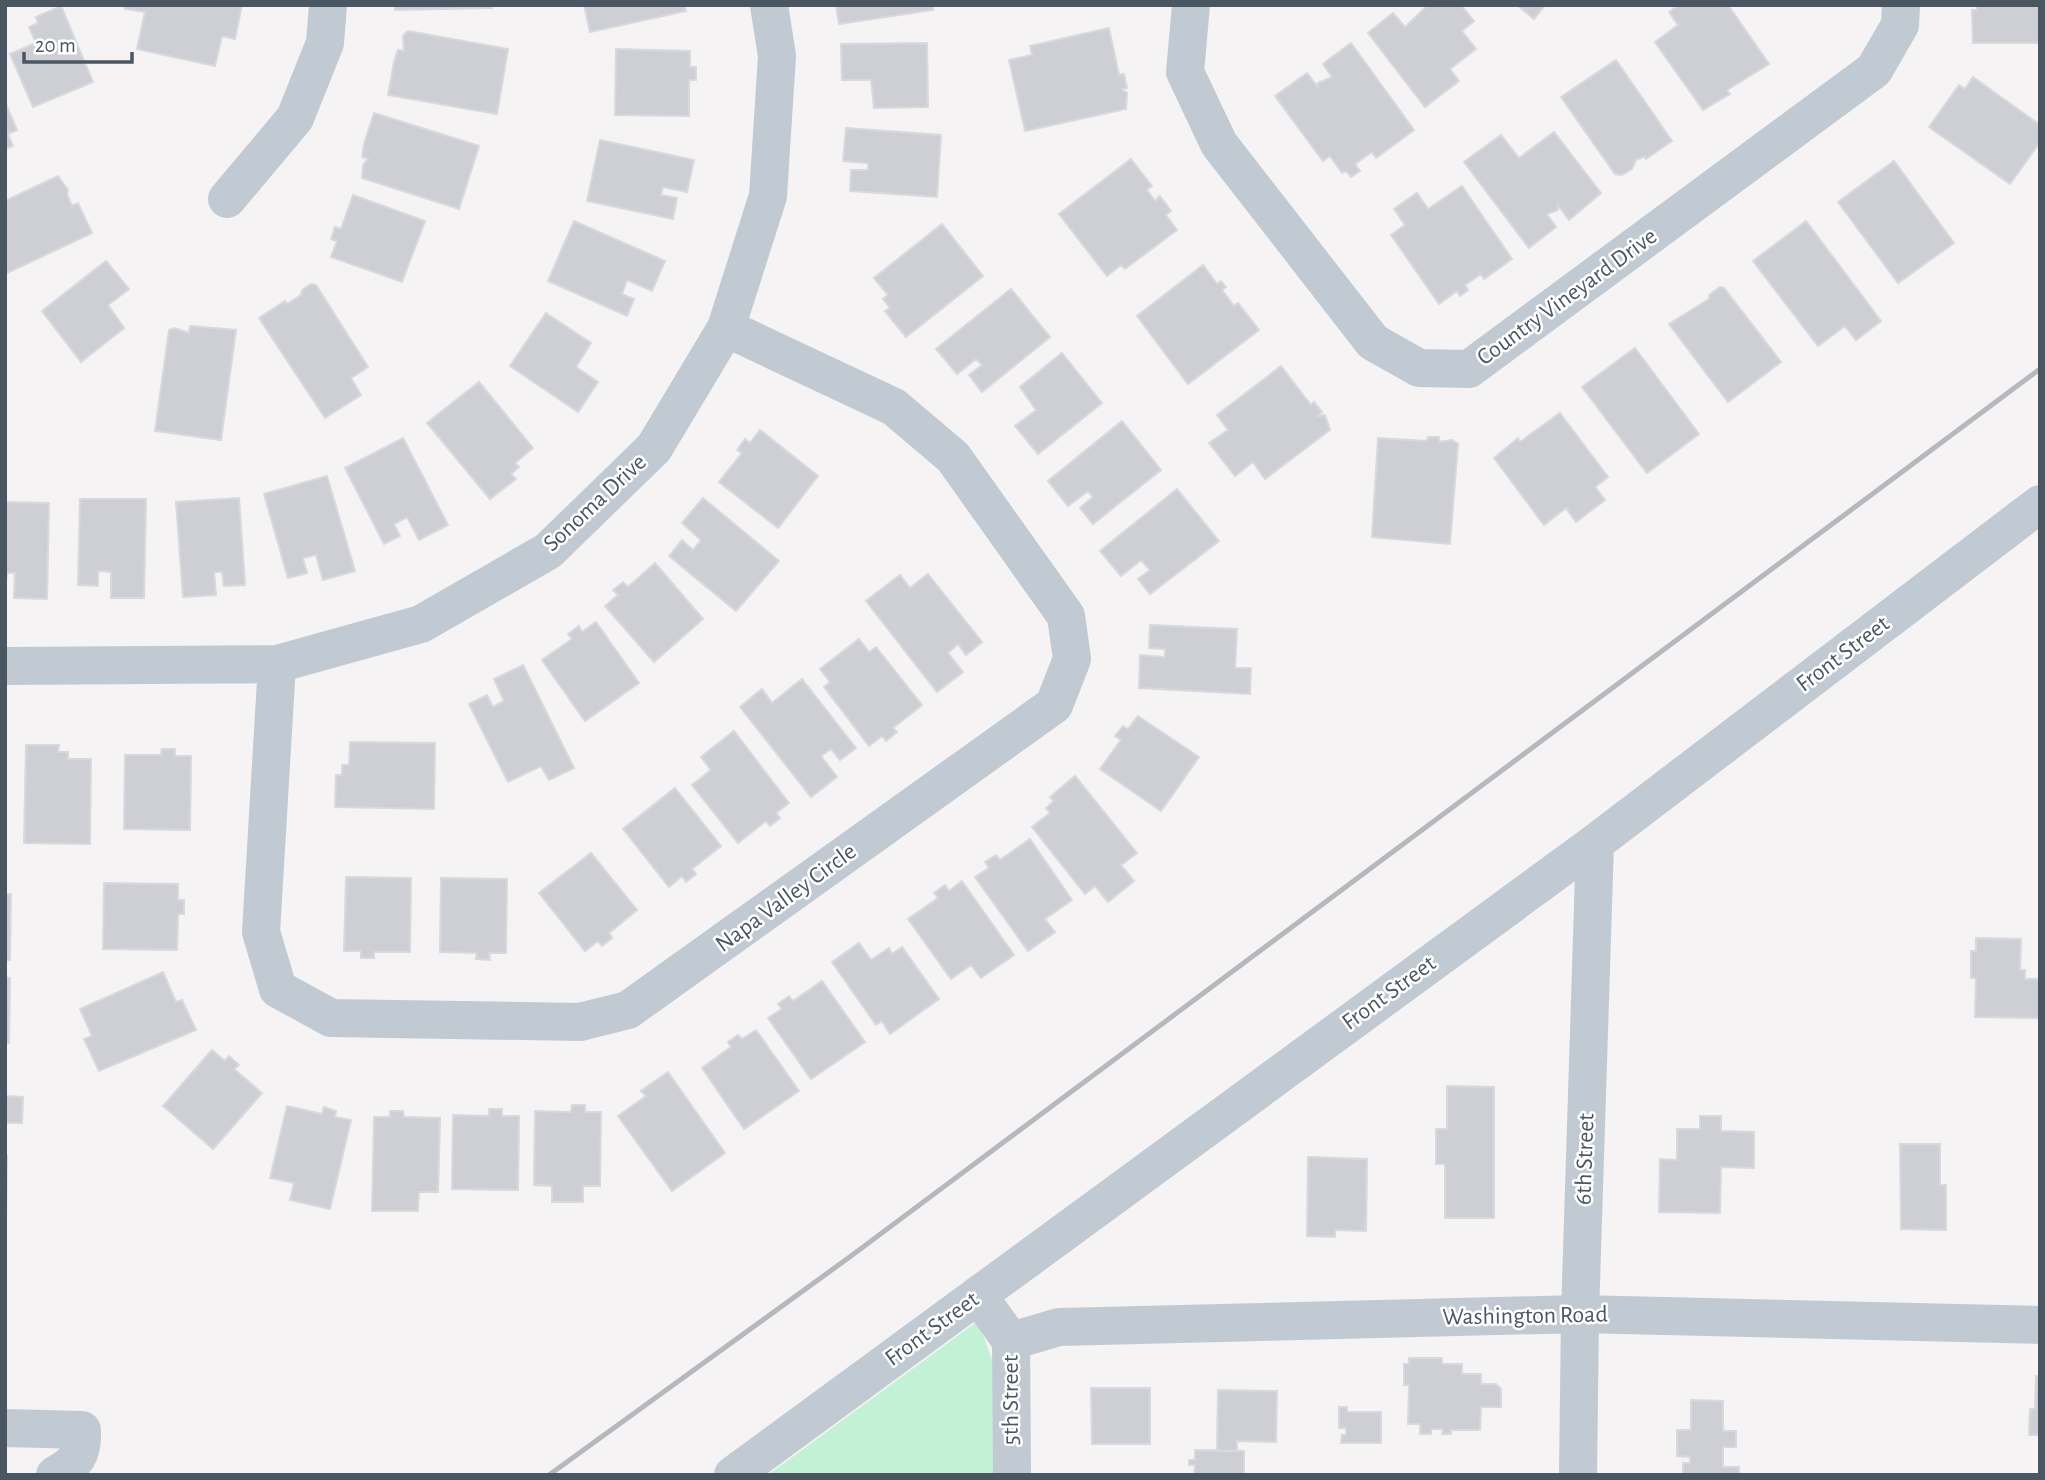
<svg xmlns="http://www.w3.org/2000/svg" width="2045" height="1480" viewBox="0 0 2045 1480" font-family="'Alegreya Sans',sans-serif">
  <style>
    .green { fill: #c3f1d5 }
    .building { fill: #cdcfd5; stroke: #d7d9de; stroke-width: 2 }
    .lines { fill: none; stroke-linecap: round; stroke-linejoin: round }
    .minor { stroke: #c1cad2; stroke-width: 38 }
    .rail { stroke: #b5b8bd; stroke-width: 5 }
    .labels { text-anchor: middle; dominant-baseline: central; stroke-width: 5; stroke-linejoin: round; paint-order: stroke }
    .street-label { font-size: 24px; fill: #4a5661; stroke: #fff }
  </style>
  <rect width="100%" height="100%" fill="#f5f3f3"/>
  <path class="green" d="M978,1321L995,1368L994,1475H768Z"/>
  <path class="building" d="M125,5H242L235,39L222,36L215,66L137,49L145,12L125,9Z
    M395,5H492V8L395,10Z
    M584,5H684L686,11L590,32Z
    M836,5H933V10L839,24Z
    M1428,5H1461L1474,21L1462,31L1476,49L1450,69L1459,81L1425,107L1368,33L1393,13L1405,27Z
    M1517,5H1545L1534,19Z
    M1679,5H1728L1769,64L1727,90L1730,94L1703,110L1655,42L1678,25L1669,12Z
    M1977,5H2040V43H1973L1972,10H1977Z
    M61,6L93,82L33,107L10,54L36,43L29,27L38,23L36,17Z
    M1109,28L1119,75L1124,74L1127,88L1122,89L1127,93L1126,109L1025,131L1009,60L1032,55L1030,46Z
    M408,31L508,49L497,114L388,95L394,62L398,50L404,51L403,36Z
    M927,43L928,107L874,108L871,80H842L841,44Z
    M1351,43L1414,130L1376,158L1372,152L1355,164L1360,171L1351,177L1346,171L1342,173L1330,156L1323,161L1275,96L1307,73L1318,87V83L1332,77L1323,64Z
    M616,49L690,51V67H696V80H689V116L615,115Z
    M1616,60L1672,141L1646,159L1645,156L1636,160L1632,169L1622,175L1615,174L1561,97Z
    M1973,77L2040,125V142L2010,184L1929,127L1959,85L1965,89Z
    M5,102L17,130L8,134L13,146L5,149Z
    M374,113L479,146L459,209L362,178L363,165L368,159L362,157L364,144Z
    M846,128L941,135L937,197L850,191L851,170H868V163L843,161Z
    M1554,132L1601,193L1569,220L1558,205V210L1547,214L1556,227L1529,248L1464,162L1501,135L1519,158Z
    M600,140L694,160L687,192L663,187L661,195L677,198L673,219L587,201Z
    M1131,159L1152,186L1147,190L1155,201L1160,196L1171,211L1166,215L1177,230L1125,269L1121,265L1107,276L1059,214Z
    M1894,161L1954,243L1898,283L1838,202Z
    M58,176L68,190L67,194L72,206L78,203L92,233L5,274V201Z
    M1462,186L1512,259L1484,279L1481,274L1465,285L1468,290L1460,296L1457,291L1439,304L1391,235L1405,225L1394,209L1417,193L1428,209Z
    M353,195L425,221L402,282L331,257L337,241L331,239L335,227L341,229Z
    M574,221L665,261L652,291L627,280L622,294L634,299L627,316L548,281Z
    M1806,221L1881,321L1856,340L1845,326L1818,346L1753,261Z
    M942,224L983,276L906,337L885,311L890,308L883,299L888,295L874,278Z
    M106,261L129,289L108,305L124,328L81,362L42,311Z
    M1203,265L1217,284L1221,281L1226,287L1222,290L1234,306L1238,303L1259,330L1188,384L1137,316Z
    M311,284L316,285L368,367L351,378L361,395L325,418L259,318L285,301L287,304L301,295L302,290Z
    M1720,287L1724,288L1781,362L1728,402L1669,324L1709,299V295Z
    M1011,289L1050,337L982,392L969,375L982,365L976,359L957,374L936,349Z
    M546,313L591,343L576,367L598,382L578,412L510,366Z
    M190,326L236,330L221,440L155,431L169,330L175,328L189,333Z
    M1635,348L1699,434L1647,473L1582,387Z
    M1062,353L1102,403L1038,454L1015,426L1036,410L1020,387Z
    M1281,366L1311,405L1314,402L1322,412L1318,416L1325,415L1330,430L1265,479L1253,462L1235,476L1209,443L1228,430L1217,415Z
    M479,382L533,448L515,463L519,467L511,474L516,479L490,499L427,423Z
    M1560,413L1608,477L1595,487L1605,500L1576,522L1566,508L1544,525L1494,458L1518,438L1520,442Z
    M1122,421L1161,470L1093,524L1080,508L1093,497L1088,491L1068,506L1048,481Z
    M760,430L818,476L778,528L719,482L742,453L737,450L745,439L750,443Z
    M1428,437H1439V442L1452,440L1458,444L1450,544L1372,537L1378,438L1427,441Z
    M403,438L448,525L419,540L407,517L394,524L400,536L384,544L345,468Z
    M327,476L355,571L323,580L316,555L303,558L307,573L288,578L264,494Z
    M1177,489L1219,541L1150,594L1138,579L1150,570L1141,560L1121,576L1100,551Z
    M239,498L245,585L224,586L222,572H214L216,595L183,597L176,502Z
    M703,498L779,561L736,611L669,556L682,540L693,550L701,540L682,523Z
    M80,499H146L144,598H111V572L98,571V586L78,585Z
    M5,502L49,503L47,599L14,598L15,573H7L5,589Z
    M655,563L703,619L654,662L605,606L618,595L613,590L623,582L628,587Z
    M928,574L982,642L966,655L958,644L948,653L963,672L937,692L866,601L900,575L910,588Z
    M596,622L639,683L585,721L542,660L572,639L568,634L579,626L582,632Z
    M1150,625L1237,629L1235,668H1251L1250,694L1139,688L1140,655L1165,657V649L1149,648Z
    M859,639L869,652L876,647L922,705L893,728L897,732L886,741L882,736L869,746L824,687L830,682L820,669Z
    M523,665L574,768L549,780L541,766L508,782L469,704L487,695L493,707L504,701L494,679Z
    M802,679L856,748L840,760L831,749L821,756L837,777L811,797L740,707L762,689L772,703Z
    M1138,716L1199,757L1161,811L1100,769L1121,740L1115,736L1123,726L1128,729Z
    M734,731L789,803L776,813L780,818L770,826L766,821L738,843L692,785L711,770L701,757Z
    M350,742L435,743L434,809L335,807L336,775H342V765H349Z
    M26,745H59L58,752H68V759H91L90,844L24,843Z
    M162,749H175V756H191L190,830L124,829L125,755H161Z
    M1075,776L1137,853L1121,865L1134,881L1108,902L1095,886L1085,894L1032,827L1050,813L1046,808L1054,801L1050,797Z
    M675,788L721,846L692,869L696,874L686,882L682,876L669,887L623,829Z
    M1030,839L1072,900L1045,919L1055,932L1028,951L975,877L989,868L985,862L996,855L1000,860Z
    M591,853L637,910L609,933L612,938L602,946L598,941L585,951L539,893Z
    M346,877L411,878L410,952H374V958H361V951H344Z
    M441,878L507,879L506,953H489L490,960L476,959L477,953L440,952Z
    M962,881L1014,955L981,978L971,965L951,979L908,919L938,898L934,893L945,885L949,891Z
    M104,883L178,884V900H184V914H178L177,950L103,949Z
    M5,894H11L10,960H5Z
    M1976,938L2021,939L2020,970H2025V979H2040V1018L1975,1017L1976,978H1971V951H1976Z
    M859,943L871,960L889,948L892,954L902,947L939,999L890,1034L882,1021L876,1025L832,962Z
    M163,972L176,1002L182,1000L196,1030L99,1071L84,1039L92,1036L80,1009Z
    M5,977L10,978L9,1043H5Z
    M822,981L865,1042L811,1079L768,1018L782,1009L778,1004L789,996L793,1001Z
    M756,1030L799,1091L744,1129L702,1068L731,1047L728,1042L738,1035L742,1039Z
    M212,1050L225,1061L229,1056L239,1065L234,1069L262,1093L213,1149L163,1106Z
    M5,1064L6,1096L23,1097L22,1123H5Z
    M668,1072L725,1153L672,1191L618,1116L646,1096L641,1091Z
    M1447,1086L1494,1087V1218H1445V1164H1436V1129H1447Z
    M572,1105H585V1112H601L600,1186H583V1202H552V1186L534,1185L535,1111L571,1112Z
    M287,1106L322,1114L324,1107L336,1111L335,1117L351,1120L330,1209L290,1200L294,1183L270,1178Z
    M489,1109H502V1116H519L518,1190L452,1189L453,1115L489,1116Z
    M390,1111H403L404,1117L440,1118L438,1192H419L418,1211H372L374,1117H390Z
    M1700,1116H1721V1131L1754,1132V1168L1721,1167L1720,1213L1659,1212L1660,1159L1677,1160V1129H1700Z
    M1900,1144H1940V1185H1946V1230L1901,1229Z
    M5,1156H7L6,1221H5Z
    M1308,1157L1367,1159L1366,1231L1335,1230V1237L1307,1236Z
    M1409,1358H1442V1364H1462V1374H1481V1384H1496L1501,1389V1407H1481L1480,1430H1451V1434H1442L1443,1429H1431V1434H1420V1424H1408L1409,1385H1404V1364H1409Z
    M2036,1376H2040V1435H2029L2030,1409H2035Z
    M1091,1388H1150V1444H1092Z
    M1218,1390L1277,1391L1276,1442L1237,1441V1451H1217Z
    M1691,1400L1723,1401V1431H1736V1447H1723V1467H1739V1475H1683V1463H1690V1457L1677,1456V1430H1691Z
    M1339,1407H1347V1412H1381V1443H1341L1342,1435H1346V1428H1339Z
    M1195,1450L1244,1451V1475H1194L1195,1465H1189V1460H1195Z"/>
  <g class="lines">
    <path class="minor" d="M1191,5L1185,72L1219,144L1373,342L1419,368L1469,369L1874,70L1900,25L1901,5
      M227,199L295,118L325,43L328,5
      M277,664L261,932L278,989L331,1018L580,1022L628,1010L1054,705L1072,659L1066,616L953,457L894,407L726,328
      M5,666L277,664L421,624L548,551L654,448L726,328L768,196L777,56L769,5
      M978,1295L1011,1341L1012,1475
      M1011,1341L1059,1327L1580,1314L2040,1325
      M5,1428L82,1430C83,1454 77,1463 55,1475
      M733,1475L1595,843L2040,504
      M1578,1475L1580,1314L1595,843"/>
    <path class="rail" d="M549,1475L851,1256L2040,369"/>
  </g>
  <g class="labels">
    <g class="street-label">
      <text transform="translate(1567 297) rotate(-36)">Country Vineyard Drive</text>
      <text transform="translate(595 503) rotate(-43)">Sonoma Drive</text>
      <text transform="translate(1843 654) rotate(-37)">Front Street</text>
      <text transform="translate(786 898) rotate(-36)">Napa Valley Circle</text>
      <text transform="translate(1389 993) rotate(-36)">Front Street</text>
      <text transform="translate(1585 1159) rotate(-88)">6th Street</text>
      <text transform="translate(1525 1316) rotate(-1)">Washington Road</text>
      <text transform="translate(932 1329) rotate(-36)">Front Street</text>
      <text transform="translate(1011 1400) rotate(-90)">5th Street</text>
    </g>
  </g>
  <rect width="2045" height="1480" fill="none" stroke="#4a5661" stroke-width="14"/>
  <path d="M24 52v10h108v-10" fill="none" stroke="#4a5661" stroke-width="3.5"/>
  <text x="35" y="52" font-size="21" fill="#4a5661" stroke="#ffffff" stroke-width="5" paint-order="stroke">20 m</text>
</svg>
